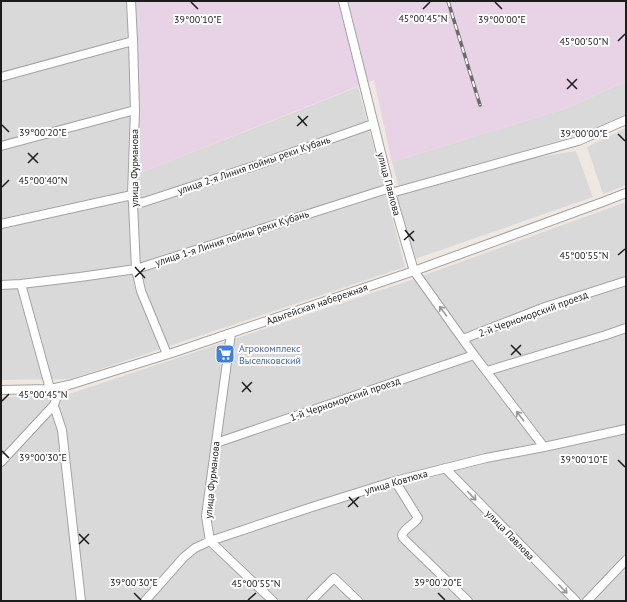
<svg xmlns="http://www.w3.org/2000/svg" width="627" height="602" viewBox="0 0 627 602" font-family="'PT Sans',sans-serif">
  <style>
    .residential { fill: #dad9d9 }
    .industrial { fill: #e8d2e6 }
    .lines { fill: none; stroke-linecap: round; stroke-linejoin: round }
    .minor-casing { stroke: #a3a3a3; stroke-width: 10 }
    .minor { stroke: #fff; stroke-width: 8 }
    .rail-casing { stroke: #6a6a6a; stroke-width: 3.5 }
    .rail { stroke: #fff; stroke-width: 2; stroke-dasharray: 6; stroke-linecap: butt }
    .oneway { stroke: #999 }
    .ticks { fill: none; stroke: #1c1c1c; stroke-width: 1.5 }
    .labels { text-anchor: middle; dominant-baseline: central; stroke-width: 4; stroke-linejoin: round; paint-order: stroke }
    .street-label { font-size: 10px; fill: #1c1c1c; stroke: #fff }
    .shop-label { font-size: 10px; fill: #366cbe; stroke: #fff; text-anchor: start }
    .ticks-label { font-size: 10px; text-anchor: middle; fill: #1c1c1c; stroke: #fff; stroke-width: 4; stroke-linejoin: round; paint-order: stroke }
  </style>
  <rect width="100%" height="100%" fill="#eee8e1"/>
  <path class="residential" d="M1,1H138L142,172L358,87L405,267L71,379L1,380Z
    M626,81V115L581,134L399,188L392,162L570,107Z
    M626,128V185L603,194L587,147Z
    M576,151L593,197L415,259L396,195L520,160Z
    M626,202V601H581L579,599L578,601H1V397L66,395L411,280Z"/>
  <path class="industrial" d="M138,1H626V81L570,107L392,162L374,80L142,172Z"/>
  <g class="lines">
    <g class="minor-casing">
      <path id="minor" d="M131,1L133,41L135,110L132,195L133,204L136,269L141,291L167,354
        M343,1L391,193L414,271L474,355L544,447
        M1,77L133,41
        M1,146L135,110
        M391,193L578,141L626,120
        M133,204L144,202L257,165L373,124
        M1,224L132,195
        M21,284L50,389
        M1,285L21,284L80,277L136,269L390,188
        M231,333L206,516L210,541L273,601
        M463,339L545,307L626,281
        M487,371L606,335L626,328
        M1,390L50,389L69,385L175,352L414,271L600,203L626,193
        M55,409L62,430L81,601
        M216,443L474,355
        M1,462L54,405L56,399L55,388
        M445,468L576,601
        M395,481L418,518C414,525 405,527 402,535L403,538L468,601
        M145,601L184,557L195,548L210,541L312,507L395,481L486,458L544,447L626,429
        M311,601L334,578L358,601
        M587,601L626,560"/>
    </g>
    <use href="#minor" class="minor"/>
    <g class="rail-casing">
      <path id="rail" d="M448,1L480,105"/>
    </g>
    <use href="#rail" class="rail"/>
  </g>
  <defs><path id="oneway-shaft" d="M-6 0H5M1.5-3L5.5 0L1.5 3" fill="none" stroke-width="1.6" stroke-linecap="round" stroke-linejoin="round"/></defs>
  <g class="oneway">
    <use href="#oneway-shaft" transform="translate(443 311) rotate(-126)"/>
    <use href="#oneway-shaft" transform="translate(520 416) rotate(-127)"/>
    <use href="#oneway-shaft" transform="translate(472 496) rotate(46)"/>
    <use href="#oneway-shaft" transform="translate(563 589) rotate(46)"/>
  </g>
  <path class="ticks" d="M191,2L198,9M495,2L502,9M423,9L430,2M618,41L625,34M567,79L577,89M567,89L577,79M298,116L307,126M2,125L9,132M297,126L308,116M618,134L625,141M28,153L38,163M28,163L38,153M2,187L9,180M405,230L414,241M404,240L414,231M618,255L625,249M135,267L145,278M135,277L145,268M511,345L521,355M511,355L521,345M242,382L251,392M242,392L252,382M2,401L9,394M2,451L9,458M618,460L625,467M349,497L358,507M348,507L359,497M79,534L89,544M79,544L89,534M134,593L141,600M438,593L445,600M248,600L256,593"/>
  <defs>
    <g id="supermarket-square" transform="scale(1)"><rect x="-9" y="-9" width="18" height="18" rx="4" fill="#3f7fe0" stroke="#fff"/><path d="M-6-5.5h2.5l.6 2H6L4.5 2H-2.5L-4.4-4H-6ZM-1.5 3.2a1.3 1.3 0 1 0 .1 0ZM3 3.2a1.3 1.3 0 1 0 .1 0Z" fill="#fff"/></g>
  </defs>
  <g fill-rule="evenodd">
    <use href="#supermarket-square" x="225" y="354"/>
  </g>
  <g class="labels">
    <g class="street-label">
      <text transform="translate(254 165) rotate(-19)">улица 2-я Линия поймы реки Кубань</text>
      <text transform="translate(134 168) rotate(-90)">улица Фурманова</text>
      <text transform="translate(389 184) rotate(75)">улица Павлова</text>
      <text transform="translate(232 238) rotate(-18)">улица 1-я Линия поймы реки Кубань</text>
      <text transform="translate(317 304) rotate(-19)">Адыгейская набережная</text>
      <text transform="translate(533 314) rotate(-20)">2-й Черноморский проезд</text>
      <text transform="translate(345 399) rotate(-19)">1-й Черноморский проезд</text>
      <text transform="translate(212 480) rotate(-84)">улица Фурманова</text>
      <text transform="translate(396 482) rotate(-16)">улица Ковтюха</text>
      <text transform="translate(510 535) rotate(46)">улица Павлова</text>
    </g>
    <g class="shop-label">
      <text x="239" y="348">Агрокомплекс<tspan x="239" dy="12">Выселковский</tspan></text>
    </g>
  </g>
  <g class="ticks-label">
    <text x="423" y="22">45°00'45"N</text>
    <text x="198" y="23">39°00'10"E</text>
    <text x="502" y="23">39°00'00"E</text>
    <text x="584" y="45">45°00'50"N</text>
    <text x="43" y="136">39°00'20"E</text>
    <text x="584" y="137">39°00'00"E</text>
    <text x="43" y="184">45°00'40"N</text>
    <text x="584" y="259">45°00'55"N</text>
    <text x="43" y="398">45°00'45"N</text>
    <text x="43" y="461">39°00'30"E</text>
    <text x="584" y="463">39°00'10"E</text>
    <text x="134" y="586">39°00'30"E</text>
    <text x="438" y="586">39°00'20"E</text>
    <text x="256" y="587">45°00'55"N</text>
  </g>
  <rect width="627" height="602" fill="none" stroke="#1c1c1c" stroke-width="4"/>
</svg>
